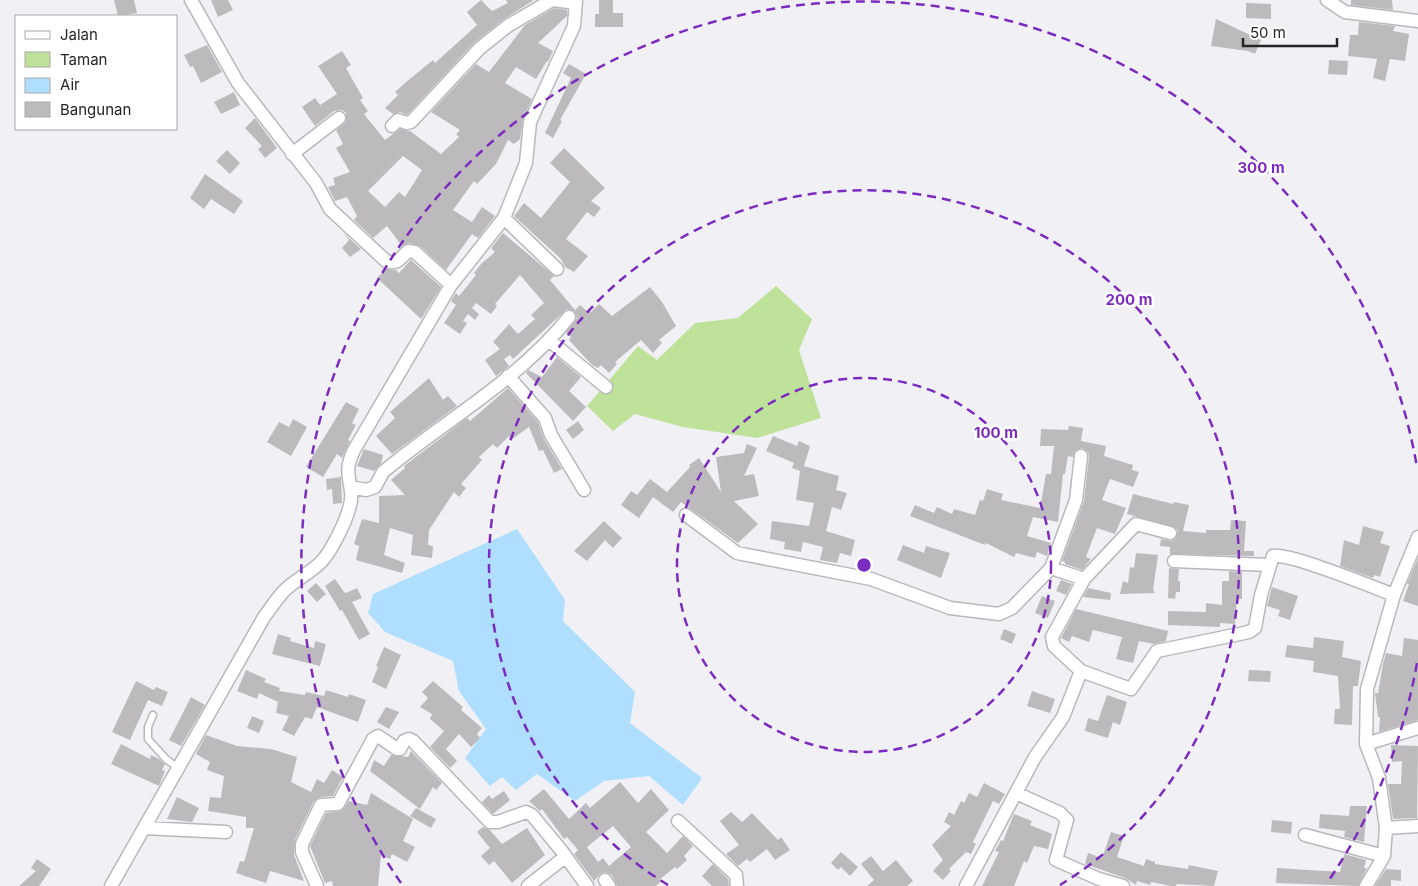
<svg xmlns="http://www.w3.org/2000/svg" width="1418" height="886" viewBox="0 0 1418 886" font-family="Inter,sans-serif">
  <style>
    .green { fill: #bfe29b }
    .water { fill: #afdefe }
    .building { fill: #bdbabd; fill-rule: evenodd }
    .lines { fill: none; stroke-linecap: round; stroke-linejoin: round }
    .lane-casing { stroke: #b8b8bc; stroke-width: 9 }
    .street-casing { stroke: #b8b8bc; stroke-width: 15 }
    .lane { stroke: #fff; stroke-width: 6 }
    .street { stroke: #fff; stroke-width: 12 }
    .ring { fill: none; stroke: #7b2cbf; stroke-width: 2.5; stroke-dasharray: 9 6 }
    .centre { fill: #7b2cbf; stroke: #fff; stroke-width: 2.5 }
    .ring-label { font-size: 15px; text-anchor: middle; font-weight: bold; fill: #7b2cbf; stroke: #fff; stroke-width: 5; stroke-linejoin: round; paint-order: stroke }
  </style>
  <rect width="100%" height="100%" fill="#f1f1f5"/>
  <path class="green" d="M776,286L812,319L799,350L821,418L757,438L683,427L635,414L613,431L587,406L638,346L657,360L695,323L738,318Z"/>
  <path class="water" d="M517,529L565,600L563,621L635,692L630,723L702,778L683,805L649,776L604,781L575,801L537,774L516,790L502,777L490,786L465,758L486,729L459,691L453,661L385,632L368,613L373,594Z"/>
  <path class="building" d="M114,0H134L137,13L118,16Z
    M211,0H228L233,10L218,17Z
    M481,0L492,11L508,3L506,0H534L504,19L475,42L407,115L400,112L393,114L385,108L398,95L395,92L406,82L433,60L435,63L477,25L467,12Z
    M599,0H613V13H623V27H595V14H599Z
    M1351,0H1392L1393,10L1351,5Z
    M1246,3L1271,4V19L1246,18Z
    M554,8L567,10V16L538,43L553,51L548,62L547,61L536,79L516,67L505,83L532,99L523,119L520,139L514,144L508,140L496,164L477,184L474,181L453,210L472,222L482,207L495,216L478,238L472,234L446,270L420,246L409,243L402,246L387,226L373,238L354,220L357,216L347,197L335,201L328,187L335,185L333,178L350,172L336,148L343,144L336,130L346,122V113L342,110L334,111L315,126L302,107L315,98L320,105L337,94L318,66L342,51L351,65L346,68L363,98L360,100L368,111L364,114L385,140L400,129L410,131L441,154L459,137L456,134L460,130L431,112L476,64L489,72L525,25ZM403,156L422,170L405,197L399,192L385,207L368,191Z
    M1216,19L1261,40L1255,54L1248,51L1211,46Z
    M1359,22L1395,26L1393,31L1409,34L1405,61L1390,59L1385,81L1373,78L1377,59L1348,56L1350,35H1358Z
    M207,45L222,72L201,83L193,66L190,67L184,55Z
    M1329,60L1348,61L1347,75L1328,74Z
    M569,64L586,74L560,120L562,121L553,138L545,133L571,78L563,73Z
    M234,92L240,105L221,114L214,102Z
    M255,118L277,148L265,158L258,149L262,146L245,128Z
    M564,148L605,188L591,201L601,208L594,217L587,212L566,239L588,256L574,272L565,267L561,259L514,216L524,203L541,218L570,182L550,163Z
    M227,150L240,163L230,174L216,161Z
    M205,174L243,201L234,214L211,199L204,209L190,198Z
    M342,232L361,249L350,257L342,248L349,240Z
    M503,233L554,276L550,280L575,310L580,305L587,311L589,309L591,312L599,304L612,316L650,287L662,302L676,326L659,340L662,343L653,353L641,340L615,362L617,364L609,373L601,365L598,368L592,365L569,340L571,337L566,332L577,318L574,311L567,309L513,359L510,355L504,359L509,366L496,376L485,360L500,349L493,342L509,324L518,334L535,319L531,315L544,303L520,275L495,304L497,306L491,314L476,303L472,308L479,314L475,320L468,314L463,321L467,323L460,334L444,323L456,305L451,301L456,293L459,296L476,275L474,273L481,264L495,252L491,248Z
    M411,260L441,287L421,319L377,278L386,269L396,270L399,273Z
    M557,357L581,377L569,391L586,407L573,421L526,373L528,370L542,377Z
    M429,378L443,400L448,396L457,406L392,454L376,436L395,418L390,412Z
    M508,388L538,422L544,439L562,469L554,473L543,450L539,451L529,427L511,440L509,436L497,448L493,444L479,457L482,460L461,484L466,488L459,497L454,492L429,530L428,545L433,546L432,558L411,555L413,535L390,528L384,555L405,563L402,573L356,560L359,546L354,544L362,519L379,523V496L405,495L391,480L405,468L404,466L467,418L470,421Z
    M346,402L359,409L352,423L356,425L348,440L350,441L342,458L337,454L323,477L306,467Z
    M293,419L307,427L291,456L267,442L279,422L289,427Z
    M578,421L584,430L573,439L566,430Z
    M1069,426L1083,428L1081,441L1106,446L1104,456L1133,465L1132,470L1139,472L1133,487L1110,479L1102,500L1126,508L1115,534L1097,528L1086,557L1091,559L1082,570L1065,564V562L1062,561L1084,501L1089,456L1088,452L1082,448L1075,451L1073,457L1068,456L1065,474H1063L1058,522L1033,517L1027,536L1051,543L1047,556L1037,552L1035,558L1016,553L1014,557L986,543L985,545L910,516L915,505L934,513L937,507L952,514L954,509L975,515L980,500L983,501L987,489L1003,494L1001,500L1040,508L1046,474H1051L1054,446H1040L1041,429L1068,430Z
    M773,436L797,446L799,441L810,446L804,466L839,476L836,490L847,493L841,510L832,507L826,531L855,540L851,556L840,553L837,563L820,560L823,547L803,542L801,552L784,549L785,542L770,539L772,521L809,526L814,503L796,500L800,471L792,468L794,463L766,451Z
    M747,444L757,448L744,476L754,474L759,496L734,501L758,524L738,543L681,502L673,512L653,497L639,518L621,505L631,491L637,495L650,479L667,492L690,467L689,465L699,458L721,492L716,457L744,453Z
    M364,449L383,455L381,464L374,471L357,466Z
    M341,477L342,503L333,504L332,489L327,490L326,479Z
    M1133,494L1173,504L1174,502L1189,505L1183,531L1206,533V530H1230L1231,520L1246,521L1244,551H1254V556L1170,554V547L1160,546L1161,539L1172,541L1176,538L1178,531L1176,528L1127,514Z
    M604,521L622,538L613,548L605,540L587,561L574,551Z
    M1363,526L1384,532L1380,543L1390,546L1380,577L1374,575L1373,578L1340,566L1344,540L1359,545Z
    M903,545L924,553L926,546L950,553L941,578L897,560Z
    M1136,553L1158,555L1153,590L1155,593L1120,594L1123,581L1128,583L1130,567L1134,568Z
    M1418,558V606L1403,601L1409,584H1407Z
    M1169,568L1179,569L1178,581H1180V592H1176L1175,599L1168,598Z
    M1229,571L1242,572V599H1237L1235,624L1220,623V627L1168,625V611L1206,612V603L1222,605V581H1229Z
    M335,579L344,592L346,593L357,588L362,598L352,602L370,634L359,640L342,610L340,611L325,586Z
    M1061,580L1072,584L1066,595L1056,591Z
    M316,583L326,594L317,602L307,591Z
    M1272,587L1298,596L1290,620L1278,616L1280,610L1267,606Z
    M1088,588L1111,593L1110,600L1083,597Z
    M1042,596L1055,601L1048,618L1035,613Z
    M1076,609L1168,631L1166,641L1154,644L1139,641L1133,663L1116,659L1122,637L1093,630L1089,642L1072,636L1069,642L1061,638Z
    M1004,629L1016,634L1012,644L1000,639Z
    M278,634L291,638L290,641L314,648L315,641L326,644L320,666L272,654Z
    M1314,637L1344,641L1342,657L1361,661L1358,686H1353L1352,725L1334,724L1335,709H1340L1338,676L1313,672L1314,661L1285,657L1287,645L1313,648Z
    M1404,638L1418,640V720L1379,732L1380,717H1378L1375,693H1378L1383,664L1386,653L1402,656Z
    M384,647L401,655L386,689L372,682L378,667L376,666Z
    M246,670L266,679L264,682L280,688L279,691L305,695L306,692L324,696L326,690L348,697L349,694L366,700L358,722L317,707L312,719L305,717L294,736L282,730L289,716L276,713L278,702L259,693L257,699L237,691Z
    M1249,670L1271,671L1270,682L1248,681Z
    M136,681L154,690L156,687L168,692L162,706L148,700L130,740L112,732Z
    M433,681L463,707L461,710L482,728L477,734L480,738L471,747L459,734L446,749L457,761L450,768L430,747L444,731L430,719L432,714L420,707L428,698L422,692Z
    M1032,691L1055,699L1050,713L1027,706Z
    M1107,695L1127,702L1120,725L1113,722L1108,738L1085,731L1088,718L1098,721Z
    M191,697L205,705L181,746L169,740Z
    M386,707L399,712L389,729L377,722Z
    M252,716L264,721L259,733L247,728Z
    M206,735L237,746L271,749L297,757L291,782L311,792L317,779L324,783L332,770L343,777L333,796L320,797L314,801L295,840L294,855L304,881L270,871L266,883L236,873L240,861L244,862L254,828H246V817L208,811L210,797L221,798L224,776L207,770L210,762L196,754Z
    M121,744L150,759L151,755L159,759L165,764L162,770L165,771L159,786L111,764Z
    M1391,745L1418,746L1417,818L1393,819L1388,784H1401L1402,761L1392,762Z
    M411,751L442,783L436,790L433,787L420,809L370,771L374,760L384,766L391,755L408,757Z
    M620,782L638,803L651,789L669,810L646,832L667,853L683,836L693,846L684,856L687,860L677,869L675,867L659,880L661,881L656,886H617L612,875L605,872L600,874L594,881L574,854L578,850L567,837L564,839L542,809L540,811L529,801L544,789L569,819L586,803L590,808ZM613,826L631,847L609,866L603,858L598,862L587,847Z
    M984,783L1005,794L999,804L993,801L973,842L976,844L971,854L966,852L949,869L951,871L943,880L933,871L943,860L932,845L951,826L944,822L949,812L954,815L961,801L964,803L969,793L977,797Z
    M504,791L510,800L493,814L482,802L489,795L492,799Z
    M371,793L413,819L403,841L415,847L407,862L392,854L390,859L381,855L378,886H333L332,881L325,883L310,846L326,813L342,811L349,801L367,805Z
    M177,797L199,808L192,822L167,819Z
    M1350,806H1367L1364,842L1344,837L1345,831L1319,828L1320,814L1349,816Z
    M416,808L436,819L431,828L410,816Z
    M731,812L742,822L752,813L778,840L781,837L790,850L775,860L767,849L750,862L747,859L738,866L726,854L739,845L720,821Z
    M1014,814L1032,821L1030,825L1052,834L1048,849L1034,846L1027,863L1024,861L1014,886H982L999,852L995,851L1001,840L1003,841Z
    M1272,820L1292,822L1291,834L1271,832Z
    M483,827L490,830L502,844L527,828L545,855L512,883L494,861L489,865L481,856L490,848L477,832Z
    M1111,832L1124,836L1117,857L1144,866L1146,859L1155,862V864L1188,869L1189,865L1218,871L1214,886L1177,884L1176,886H1171L1151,882L1150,885L1137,881L1136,885L1125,878L1085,864L1088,853L1102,858Z
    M841,852L858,867L850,876L841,867L838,870L831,863Z
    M1344,854L1366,860L1364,868H1367L1358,886L1276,883L1277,868L1340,872Z
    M871,856L883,871L896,860L913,881L907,886H867L874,880L861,864Z
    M37,859L51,869L39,886H19L36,871L31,868Z
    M713,864L728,879L729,886H712L702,876Z
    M1386,869L1401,870V881L1391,880V886H1375Z"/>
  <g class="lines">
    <g class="lane-casing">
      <path id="lane" d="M153,715L148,727V739L166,759L178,768"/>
    </g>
    <g class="street-casing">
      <path id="street" d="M191,0L238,83L316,183L330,209L386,261C397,265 400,259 408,251L415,252L451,285
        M553,0L576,3
        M1327,0L1345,12L1418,21
        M392,126L398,120L406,123L411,122L480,48L509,25L552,0
        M292,154L339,118
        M504,218L557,269
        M550,341L606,387
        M508,376L545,418L551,435L584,490
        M351,487L366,490L375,487L383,472C444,421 519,380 569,317
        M686,515L737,553L871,579L950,608L999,614L1012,608L1051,568L1084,579L1052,637L1054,646L1081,671
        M1174,561L1269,565
        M1051,568L1076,500L1081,456
        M1084,579L1136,524L1170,533
        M1366,744L1418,728
        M1016,793L1060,813L1067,820L1056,860L1099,879L1123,886
        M678,821L736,875L737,886
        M144,828L226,832
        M1386,828L1418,826
        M1305,835L1384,856
        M605,880L609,886
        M111,886L264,617C270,609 276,600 283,592C294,580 311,573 322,561C332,550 345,523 349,509C357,485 340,478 354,450L451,285L504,218L526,163L530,122L574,26L576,0
        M317,886L302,852V844L321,805L338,804L373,739L378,736L397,749H400L404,741L409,739L413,741L490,822H498L526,812L532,815L561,850L587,886
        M528,886L565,857
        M966,886L1035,757L1063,717L1081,671L1131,689L1157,651L1249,632L1255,628L1261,595L1273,556C1290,553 1373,587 1394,595L1418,537
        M1366,886L1384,856L1386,828L1379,778L1366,744L1367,689L1394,595"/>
    </g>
    <use href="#lane" class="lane"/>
    <use href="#street" class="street"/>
  </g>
  <g class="ring">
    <circle cx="864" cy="565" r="187"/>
    <path d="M668 885A375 375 0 1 1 1060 885"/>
    <path d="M1417 663A562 562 0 0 1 1327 883M401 883A562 562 0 1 1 1417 467"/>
  </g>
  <circle cx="864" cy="565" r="8" class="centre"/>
  <g class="ring-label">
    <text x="1261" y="173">300 m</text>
    <text x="1129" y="305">200 m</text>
    <text x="996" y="438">100 m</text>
  </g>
  <rect x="15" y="15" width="162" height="115" fill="#ffffff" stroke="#a8a8a9"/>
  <rect x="25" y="31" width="25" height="8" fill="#ffffff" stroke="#a8a8a9"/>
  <text x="60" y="40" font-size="15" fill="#252527">Jalan</text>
  <rect x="25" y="52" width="25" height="15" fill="#bfe29b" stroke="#a8a8a9"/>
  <text x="60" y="65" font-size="15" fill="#252527">Taman</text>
  <rect x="25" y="78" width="25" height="15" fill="#afdefe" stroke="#a8a8a9"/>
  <text x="60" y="90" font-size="15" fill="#252527">Air</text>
  <rect x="25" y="102" width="25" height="15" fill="#bdbabd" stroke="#a8a8a9"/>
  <text x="60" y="115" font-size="15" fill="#252527">Bangunan</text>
  <path d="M1243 38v8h94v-8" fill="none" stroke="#252527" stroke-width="2.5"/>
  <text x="1250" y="38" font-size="15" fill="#252527" stroke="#ffffff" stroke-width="4" paint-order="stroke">50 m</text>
</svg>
